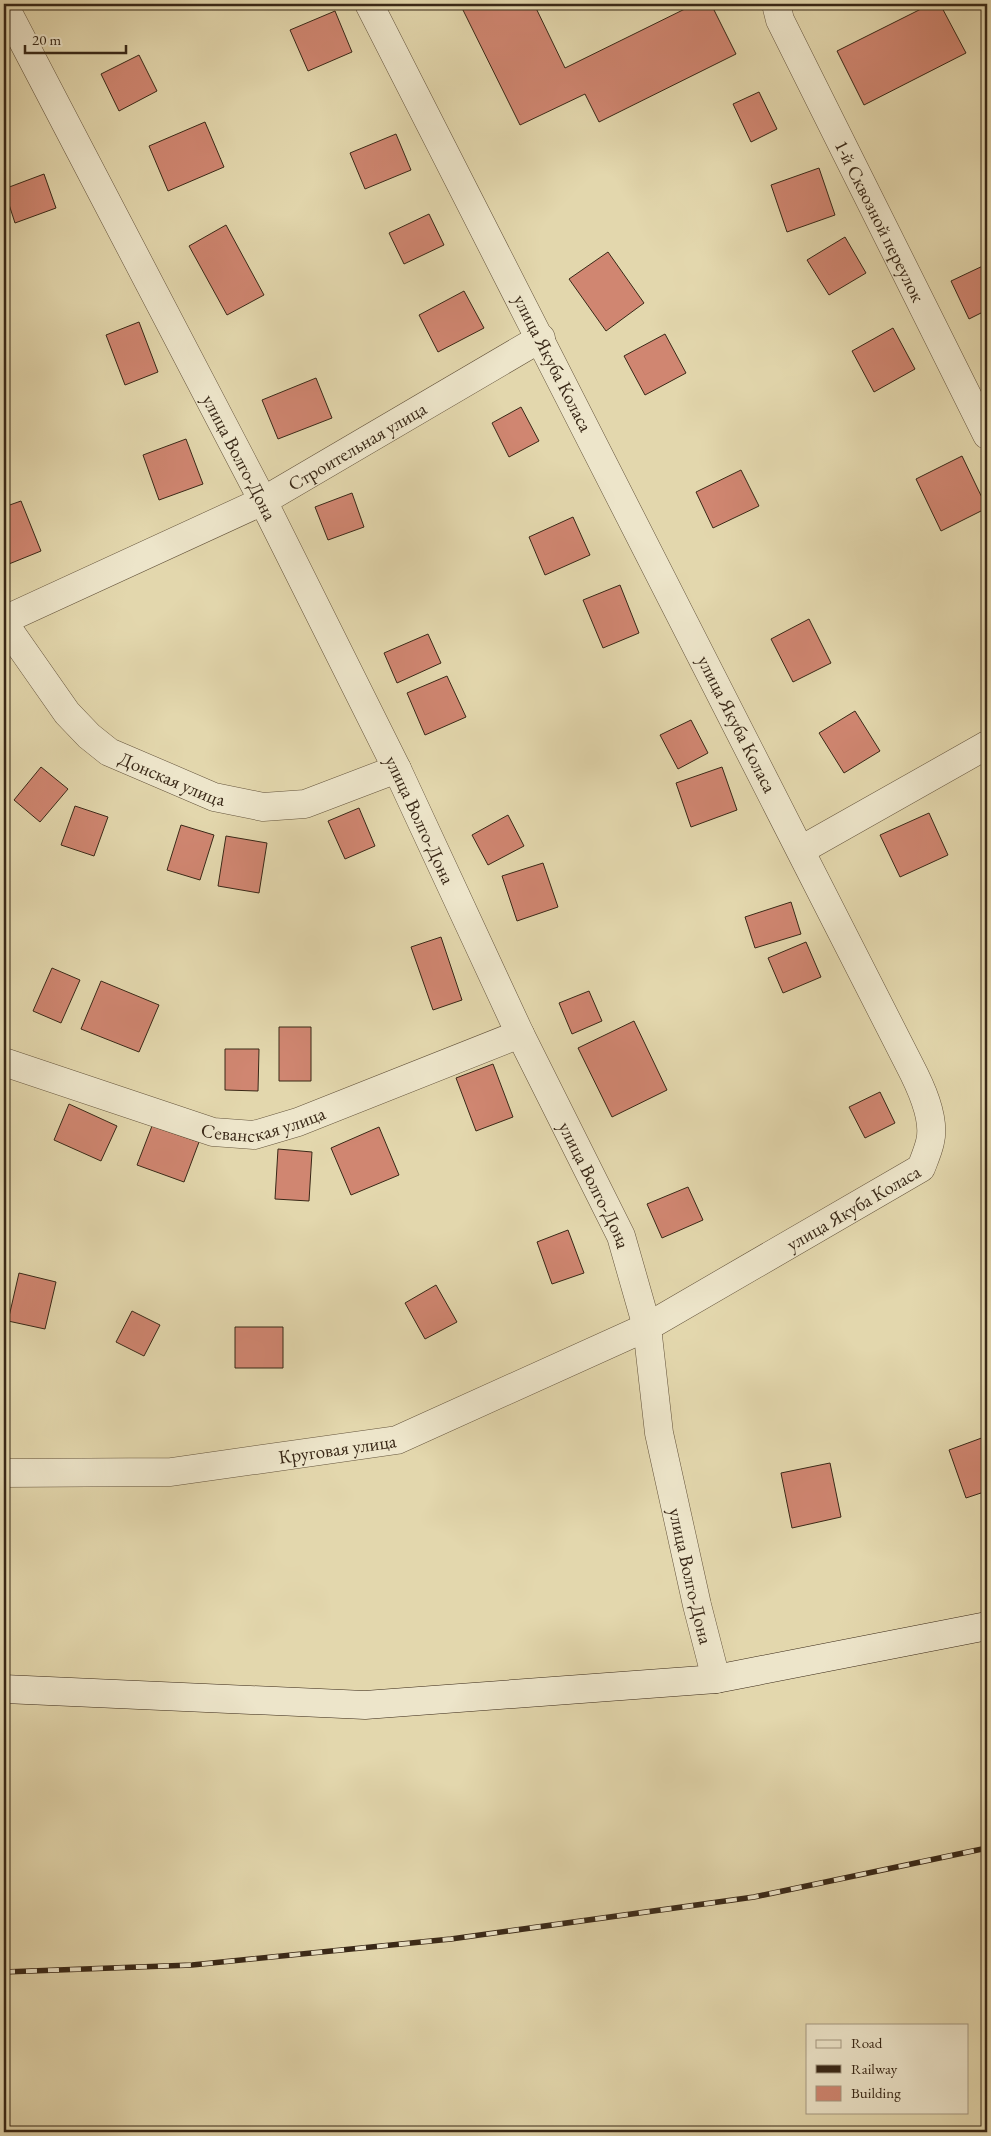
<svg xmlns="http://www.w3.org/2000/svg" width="991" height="2136" viewBox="0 0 991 2136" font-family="'EB Garamond',serif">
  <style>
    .building { fill: #d08671; stroke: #392817 }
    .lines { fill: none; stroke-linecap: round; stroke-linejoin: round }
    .street-casing { stroke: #64543c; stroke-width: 29 }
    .secondary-casing { stroke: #392817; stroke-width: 29 }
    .street { stroke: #ede5ca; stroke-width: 28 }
    .secondary { stroke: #ede5ca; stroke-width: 28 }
    .rail-casing { stroke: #392817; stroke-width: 5.5 }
    .rail { stroke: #ede5ca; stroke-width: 4; stroke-dasharray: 11; stroke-linecap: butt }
    .labels { text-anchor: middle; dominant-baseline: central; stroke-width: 4; stroke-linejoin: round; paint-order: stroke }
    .street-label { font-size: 19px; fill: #392817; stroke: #ede5ca }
  </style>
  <rect width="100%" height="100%" fill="#e3d7ad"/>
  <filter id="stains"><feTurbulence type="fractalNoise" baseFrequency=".004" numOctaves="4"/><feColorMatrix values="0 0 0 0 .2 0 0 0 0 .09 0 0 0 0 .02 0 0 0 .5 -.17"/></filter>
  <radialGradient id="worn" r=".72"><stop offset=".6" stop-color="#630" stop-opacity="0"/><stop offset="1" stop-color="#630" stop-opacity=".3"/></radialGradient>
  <path class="building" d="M460,4H534L565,68L695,4H711L736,54L599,122L585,94L520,125Z
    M931,4H940L966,53L864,105L837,51Z
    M335,11L352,52L308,71L290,30Z
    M139,55L157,91L119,111L101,74Z
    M759,92L777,129L751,142L733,104Z
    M205,122L224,167L168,191L149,146Z
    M396,134L411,170L365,189L350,153Z
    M819,168L835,215L787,232L771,185Z
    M44,174L56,208L15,223L4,189Z
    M429,214L444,245L404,264L389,233Z
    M226,225L264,295L227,315L189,246Z
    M845,237L866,273L829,295L807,260Z
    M608,252L644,303L606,331L569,279Z
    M987,264V310L969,319L951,281Z
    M464,291L484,328L438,352L419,315Z
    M139,322L158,372L125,385L106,335Z
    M893,328L915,369L874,392L852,351Z
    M665,334L686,373L645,395L624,356Z
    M316,378L332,418L278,439L262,400Z
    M521,407L539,441L509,457L492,423Z
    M186,439L203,484L159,500L143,455Z
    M962,456L987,508L941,531L916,479Z
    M741,470L759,506L713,528L696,492Z
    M352,493L364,527L328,540L315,507Z
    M21,501L41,551L4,566V507Z
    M573,517L590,555L545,575L529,537Z
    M620,585L639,633L603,648L583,600Z
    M809,619L831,663L793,682L771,639Z
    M428,634L441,663L397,683L384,653Z
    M447,676L466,717L425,735L407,693Z
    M855,711L880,751L844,773L819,733Z
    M691,720L708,753L678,769L660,735Z
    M41,767L68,789L40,822L14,800Z
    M722,767L737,810L691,827L676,783Z
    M75,806L108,817L94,856L61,845Z
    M359,808L375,846L345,859L328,821Z
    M929,813L948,855L900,877L880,835Z
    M508,815L524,846L488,865L472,835Z
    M181,825L214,835L200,880L167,870Z
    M226,836L267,843L259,893L218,886Z
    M543,863L558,907L517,921L502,876Z
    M791,902L801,934L755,948L745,917Z
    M441,937L462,1000L433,1010L411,947Z
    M806,942L821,977L783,993L768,958Z
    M52,968L80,980L61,1023L33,1011Z
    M101,981L159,1005L139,1052L81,1029Z
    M589,991L602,1021L572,1034L559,1003Z
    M634,1021L667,1090L612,1117L578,1048Z
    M279,1027H311V1081H279Z
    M225,1049H259L258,1091L225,1090Z
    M493,1064L513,1117L476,1131L456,1078Z
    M880,1092L895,1123L865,1138L849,1107Z
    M69,1104L117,1126L101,1161L54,1140Z
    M152,1126L199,1142L184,1182L137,1165Z
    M379,1127L399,1175L351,1195L331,1148Z
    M278,1149L312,1152L309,1201L275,1199Z
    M688,1187L703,1220L662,1238L647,1204Z
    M568,1230L584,1273L552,1284L537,1242Z
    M19,1273L56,1282L45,1329L8,1321Z
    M436,1285L457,1322L425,1339L405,1303Z
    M132,1311L160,1325L144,1356L116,1342Z
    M235,1327H283V1368H235Z
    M987,1436V1491L966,1498L949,1450Z
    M830,1463L841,1517L792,1528L781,1473Z"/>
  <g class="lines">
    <g class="street-casing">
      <g id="street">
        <path id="s1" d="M776,4L780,20L987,435"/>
        <path id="s2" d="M4,5L263,501L397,769L520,1034L621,1236L647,1327L659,1433L697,1605L716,1679"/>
        <path id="s3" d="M4,620L263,501L541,338"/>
        <path id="s4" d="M4,623L67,713L89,736L109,752L214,797L263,807L305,804L397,769"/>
        <path d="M801,850L987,745"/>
        <path id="s5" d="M4,1062L213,1132L254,1135L298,1122L520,1034"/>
        <path id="s6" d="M4,1473L171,1472L397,1440L647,1327L921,1168C924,1160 928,1151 930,1142C936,1118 920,1085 909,1064L369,4"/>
      </g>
    </g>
    <g class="secondary-casing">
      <path id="secondary" d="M4,1689L365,1705L716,1679L987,1626"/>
    </g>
    <use href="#street" class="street"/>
    <use href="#secondary" class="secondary"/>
    <g class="rail-casing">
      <path id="rail" d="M4,1972L192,1965L451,1939L754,1897L987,1848"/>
    </g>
    <use href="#rail" class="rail"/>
  </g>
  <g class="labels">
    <g class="street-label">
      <text stroke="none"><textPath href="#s1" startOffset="241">1-й Сквозной переулок</textPath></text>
      <text transform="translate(553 363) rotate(63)">улица Якуба Коласа</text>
      <text stroke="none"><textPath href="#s3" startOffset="394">Строительная улица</textPath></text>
      <text stroke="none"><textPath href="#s2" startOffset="510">улица Волго-Дона</textPath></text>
      <text transform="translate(737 724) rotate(63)">улица Якуба Коласа</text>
      <text stroke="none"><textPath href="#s4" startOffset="236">Донская улица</textPath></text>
      <text stroke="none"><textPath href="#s2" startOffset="915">улица Волго-Дона</textPath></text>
      <text stroke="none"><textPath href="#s5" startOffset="272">Севанская улица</textPath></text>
      <text stroke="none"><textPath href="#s2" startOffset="1320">улица Волго-Дона</textPath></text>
      <text stroke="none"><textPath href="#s6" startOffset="908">улица Якуба Коласа</textPath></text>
      <text stroke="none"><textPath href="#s6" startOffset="335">Круговая улица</textPath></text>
      <text stroke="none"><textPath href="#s2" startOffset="1725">улица Волго-Дона</textPath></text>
    </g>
  </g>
  <rect width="991" height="2136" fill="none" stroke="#e3d7ad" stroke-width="20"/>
  <rect x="5" y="5" width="981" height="2126" fill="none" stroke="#392817" stroke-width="2.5"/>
  <rect x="10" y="10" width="971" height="2116" fill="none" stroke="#392817"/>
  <rect x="806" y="2024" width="162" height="90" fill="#ede5ca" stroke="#a59982"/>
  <rect x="816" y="2040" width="25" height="8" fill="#ede5ca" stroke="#a59982"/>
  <text x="851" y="2048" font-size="15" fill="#392817">Road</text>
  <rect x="816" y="2065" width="25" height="8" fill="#392817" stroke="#a59982"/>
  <text x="851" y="2074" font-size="15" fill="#392817">Railway</text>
  <rect x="816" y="2086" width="25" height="15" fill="#d08671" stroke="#a59982"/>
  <text x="851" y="2098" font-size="15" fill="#392817">Building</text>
  <path d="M25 45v8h101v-8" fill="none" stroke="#392817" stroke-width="2.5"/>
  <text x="32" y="45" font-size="15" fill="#392817" stroke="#ede5ca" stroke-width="4" paint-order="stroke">20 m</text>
  <rect width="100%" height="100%" filter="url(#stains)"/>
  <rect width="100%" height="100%" fill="url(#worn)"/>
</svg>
